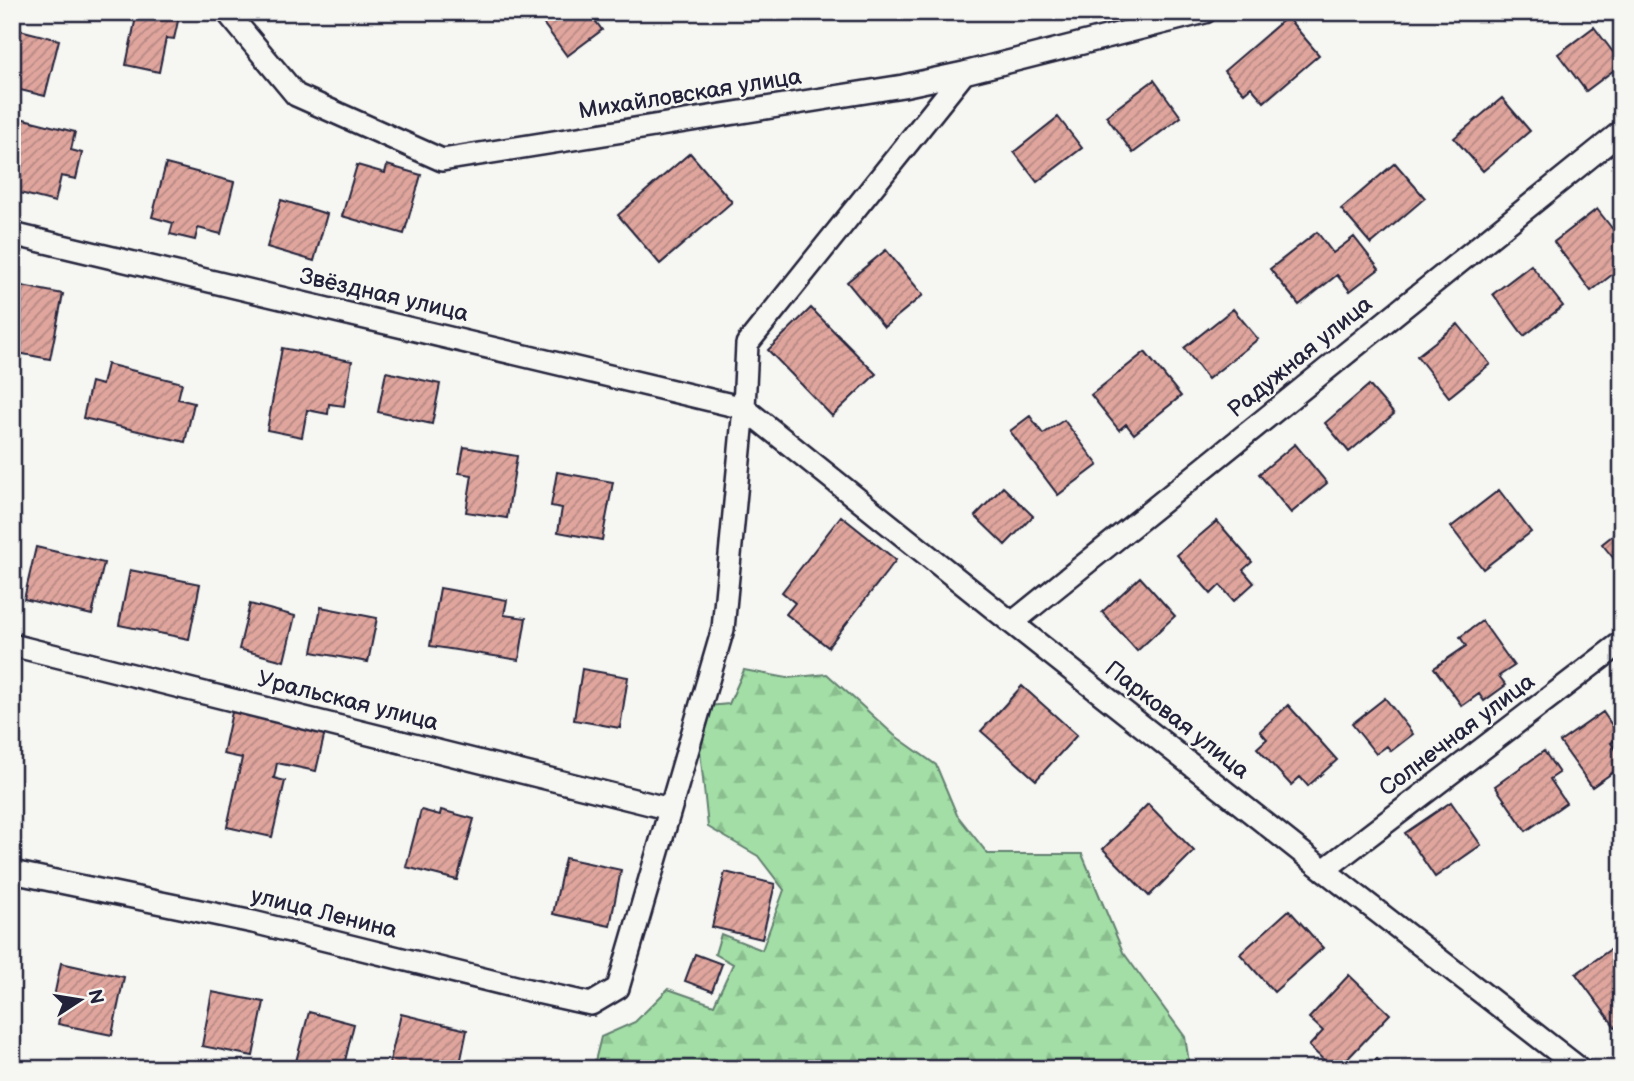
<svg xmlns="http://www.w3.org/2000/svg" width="1634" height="1081" viewBox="0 0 1634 1081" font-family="'Balsamiq Sans',sans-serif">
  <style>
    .forest { fill: url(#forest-firs); stroke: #628070; stroke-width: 2 }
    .building { fill: url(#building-hatch); stroke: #22223b; stroke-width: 2 }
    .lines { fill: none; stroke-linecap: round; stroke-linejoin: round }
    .street-casing { stroke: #22223b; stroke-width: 26 }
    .street { stroke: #f6f6f2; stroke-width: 21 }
    .labels { text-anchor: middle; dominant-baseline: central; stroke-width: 5; stroke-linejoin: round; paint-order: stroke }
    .street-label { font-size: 23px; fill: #22223b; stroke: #f6f6f2 }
  </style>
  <defs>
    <pattern id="forest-firs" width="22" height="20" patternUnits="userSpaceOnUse" patternTransform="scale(1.75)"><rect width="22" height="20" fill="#a2dea5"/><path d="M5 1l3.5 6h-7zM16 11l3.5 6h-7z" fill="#8bbe8f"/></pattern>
    <pattern id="building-hatch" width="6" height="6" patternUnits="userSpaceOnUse" patternTransform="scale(1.75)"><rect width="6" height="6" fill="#e0a69e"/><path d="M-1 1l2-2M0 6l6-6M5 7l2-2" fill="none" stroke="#b58782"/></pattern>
  </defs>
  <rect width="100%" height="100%" fill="#f6f6f2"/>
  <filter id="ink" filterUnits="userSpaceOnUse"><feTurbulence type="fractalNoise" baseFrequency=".0143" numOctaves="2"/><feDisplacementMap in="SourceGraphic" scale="14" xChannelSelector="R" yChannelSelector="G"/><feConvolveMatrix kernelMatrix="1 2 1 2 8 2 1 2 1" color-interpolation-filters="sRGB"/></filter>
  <g filter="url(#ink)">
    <path class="forest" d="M744,670L787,678L827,674L894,735L936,765L957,815L988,854H1082L1123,952L1185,1037L1190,1069H593L601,1037L635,1022L668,989L714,1005L733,964L715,954L721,934L762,950L784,890L758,856L708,827L700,750L708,706L729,704Z"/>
    <path class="building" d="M137,12H180L174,39L166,38L159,72L126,65Z
      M535,12H589L602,30L567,56Z
      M1287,17L1319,55L1264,102L1251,87L1244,93L1224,71Z
      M1594,27L1622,64L1586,91L1558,54Z
      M12,28L59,40L45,96L12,88Z
      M1154,80L1181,117L1133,153L1106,116Z
      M1502,98L1530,131L1483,171L1454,138Z
      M12,116L75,132L71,150L82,153L76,179L61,176L55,202L12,191Z
      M1058,117L1082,148L1037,182L1014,152Z
      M690,153L732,202L660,264L618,215Z
      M1395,163L1425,198L1371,244L1341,209Z
      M166,164L234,182L221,234L198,228L195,240L170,234L173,223L152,217Z
      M357,165L385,173L387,165L421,175L404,234L342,216Z
      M281,200L327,214L314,261L267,247Z
      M1597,209L1622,241V267L1591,291L1554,242Z
      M1317,232L1333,253L1354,237L1379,269L1350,291L1337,275L1299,305L1270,269Z
      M886,250L923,295L884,327L847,282Z
      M1531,265L1563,306L1524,336L1493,294Z
      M12,284L63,294L50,359L12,352Z
      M811,308L876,374L832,416L768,350Z
      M1233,309L1258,339L1208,379L1184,348Z
      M1458,324L1490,364L1449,397L1417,356Z
      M282,348L352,361L344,406L329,404L328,414L307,410L302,437L267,430Z
      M1145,352L1181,396L1134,434L1126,424L1119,430L1091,395Z
      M107,364L182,383L178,399L194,403L185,442L83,418L91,382L102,385Z
      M386,372L440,384L432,424L378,412Z
      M1369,385L1394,414L1349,452L1325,423Z
      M1030,416L1043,434L1064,420L1098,465L1058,495L1010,431Z
      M1295,444L1327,483L1291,513L1259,474Z
      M464,447L517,456L507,518L466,512L472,475L459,473Z
      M557,472L613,482L602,540L558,532L562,508L551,506Z
      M1003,487L1033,516L1005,545L975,516Z
      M1499,490L1531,532L1483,569L1451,527Z
      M841,516L896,560L828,647L786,614L795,603L782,592Z
      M1217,521L1252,562L1243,570L1254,583L1234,601L1220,585L1211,594L1177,555Z
      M1622,528V569L1602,544Z
      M36,547L104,563L92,615L24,599Z
      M130,570L200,584L189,639L119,625Z
      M1140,577L1175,616L1137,651L1102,612Z
      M440,588L507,600L504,615L526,618L519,660L430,646Z
      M250,604L295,616L284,661L239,649Z
      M321,607L377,618L368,662L312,652Z
      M1482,621L1514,666L1499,676L1506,685L1484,701L1479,694L1462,706L1434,668L1466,646L1460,637Z
      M582,669L628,677L620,728L574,720Z
      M1022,686L1077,735L1036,780L981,731Z
      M12,692L18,694L12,717Z
      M1385,698L1413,734L1391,751L1387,746L1376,754L1352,724Z
      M1288,705L1337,760L1308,786L1300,777L1291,785L1257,748L1267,739L1260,731Z
      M232,712L325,732L316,771L277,763L274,778L285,781L272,837L227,827L242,758L223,754Z
      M1603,712L1620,737L1611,743L1622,758V766L1592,787L1560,742Z
      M1544,751L1559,773L1550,779L1566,803L1526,831L1495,786Z
      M1451,802L1481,845L1435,877L1405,833Z
      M1148,804L1194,851L1149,896L1103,849Z
      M421,810L440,815L441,810L474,819L457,880L406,867Z
      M565,858L621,870L610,926L553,914Z
      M725,872L775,884L762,939L712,927Z
      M1289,910L1323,948L1274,992L1240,954Z
      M1622,941V1023L1615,1027L1576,974Z
      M695,954L722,964L712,991L685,981Z
      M61,963L124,977L112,1035L58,1024L63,999L54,997Z
      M1349,975L1390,1014L1338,1069H1333L1309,1046L1323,1031L1309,1018Z
      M212,992L264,1002L253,1056L202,1046Z
      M309,1012L354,1024L343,1069H294Z
      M401,1014L467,1030L459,1069H388Z
      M1377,1059L1387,1069H1368Z"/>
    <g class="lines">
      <g class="street-casing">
        <path id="street" d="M227,12L296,95L442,160L903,86L964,73L1205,12
          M12,234L744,408L1012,623L1324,870L1580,1069
          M1012,623L1622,131
          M12,645L670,809
          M1324,870L1622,642
          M12,872L253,922L528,990L591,1004L618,988L723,629L744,408L747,344L964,73"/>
      </g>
      <use href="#street" class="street"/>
    </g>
  </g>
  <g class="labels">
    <g class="street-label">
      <text transform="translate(690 94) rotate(-9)">Михайловская улица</text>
      <text transform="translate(384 295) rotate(13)">Звёздная улица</text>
      <text transform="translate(1300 357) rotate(-39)">Радужная улица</text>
      <text transform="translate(348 701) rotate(14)">Уральская улица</text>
      <text transform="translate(1177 720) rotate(38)">Парковая улица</text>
      <text transform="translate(1457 735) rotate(-37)">Солнечная улица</text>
      <text transform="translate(324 913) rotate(14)">улица Ленина</text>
    </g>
  </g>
  <rect width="1634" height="1081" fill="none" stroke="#f6f6f2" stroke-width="42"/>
  <rect x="21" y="21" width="1592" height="1039" fill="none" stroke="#22223b" stroke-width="2.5" filter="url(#ink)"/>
  <g transform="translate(80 1000) rotate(78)" stroke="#f6f6f2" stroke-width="5" paint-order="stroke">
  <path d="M0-5L12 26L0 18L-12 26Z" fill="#22223b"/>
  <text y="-10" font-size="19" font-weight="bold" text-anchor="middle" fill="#22223b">N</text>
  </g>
</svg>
